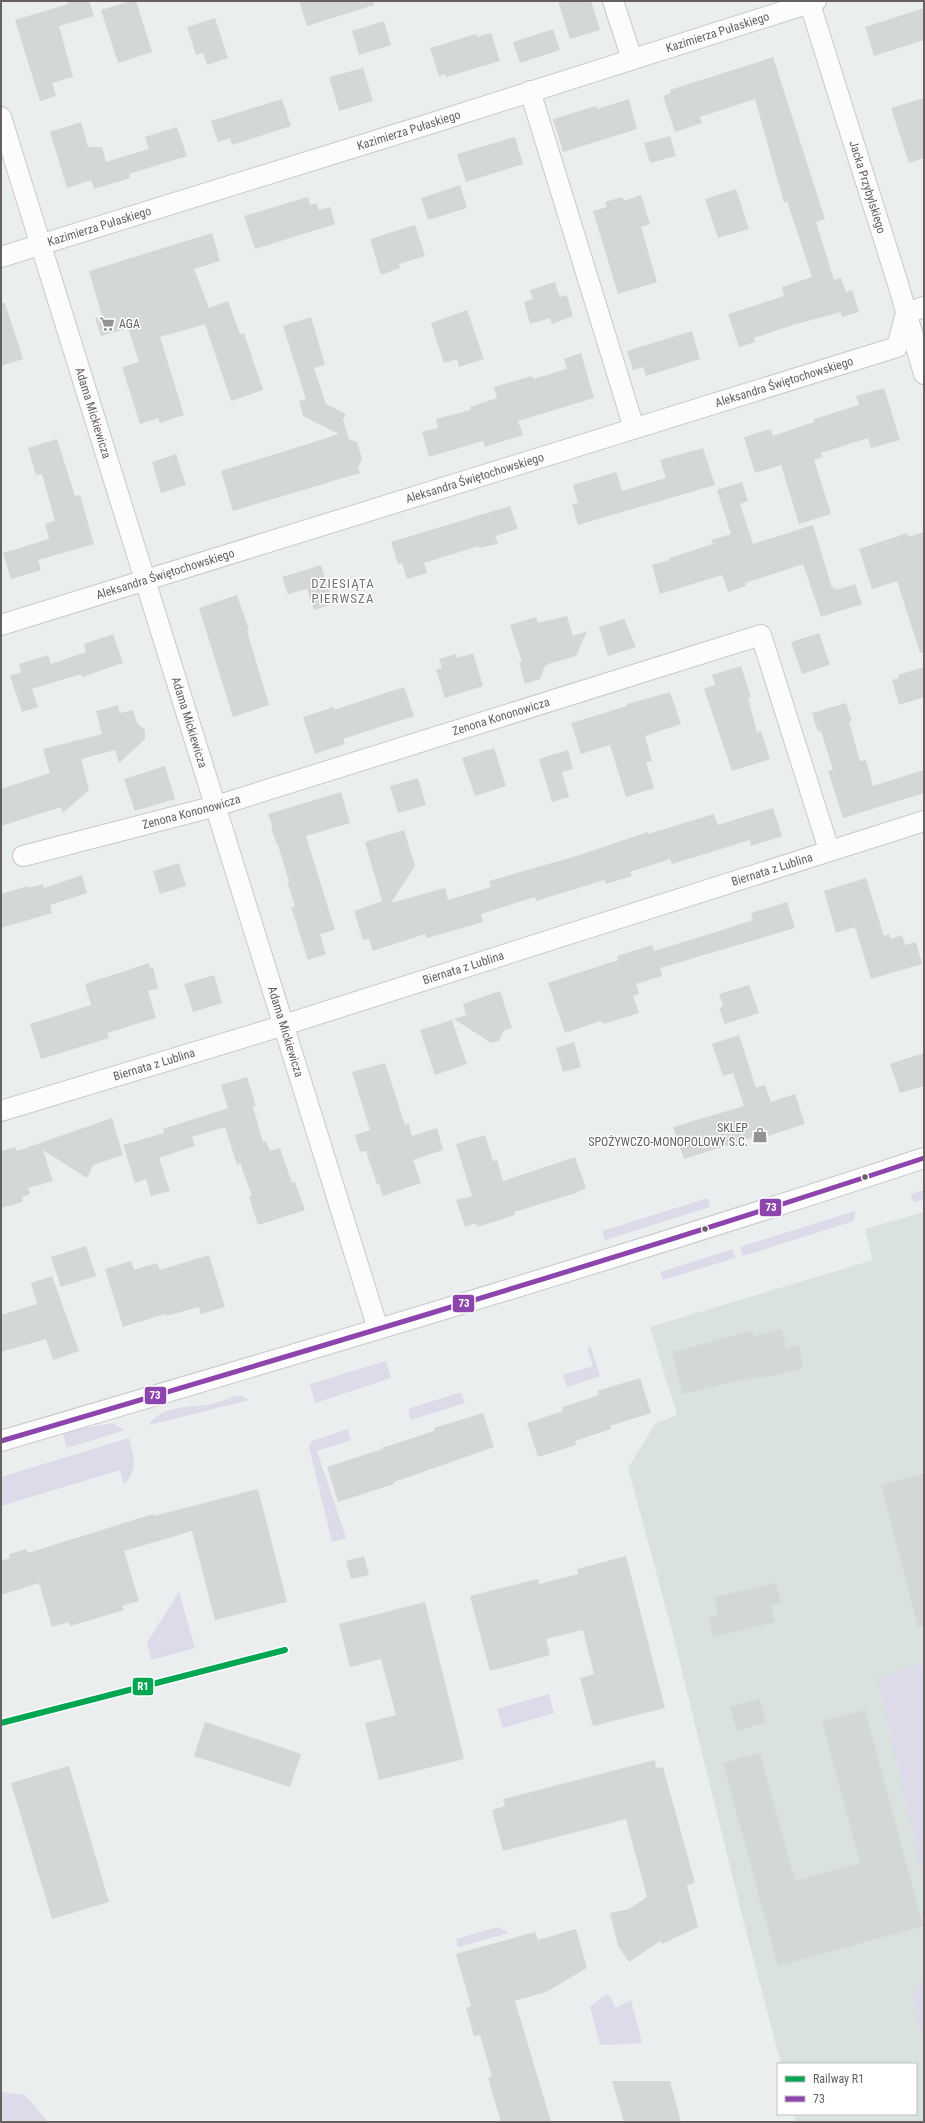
<svg xmlns="http://www.w3.org/2000/svg" width="925" height="2123" viewBox="0 0 925 2123" font-family="'Roboto Condensed',sans-serif">
  <style>
    .medical { fill: #d9e2df }
    .green { fill: #dddae9 }
    .building { fill: #d4d7d7 }
    .lines { fill: none; stroke-linecap: round; stroke-linejoin: round }
    .minor-casing { stroke: #c9c9ca; stroke-width: 22 }
    .minor { stroke: #fcfcfd; stroke-width: 20 }
    .bus-1-casing { stroke: #fff; stroke-width: 8 }
    .bus-1 { stroke: #8e44ad; stroke-width: 5 }
    .rail-1-casing { stroke: #fff; stroke-width: 9 }
    .rail-1 { stroke: #00a651; stroke-width: 6 }
    .bus-dot { fill: #676061; stroke: #fff; stroke-width: 1.5 }
    .labels { text-anchor: middle; dominant-baseline: central; stroke-width: 3; stroke-linejoin: round; paint-order: stroke }
    .street-label { font-size: 12px; fill: #676061; stroke: #fff }
    .poi-label { font-size: 12px; fill: #676061; stroke: #fff; text-anchor: start }
    .neighbourhood-label { font-size: 13px; letter-spacing: 1px; fill: #797172; stroke: #fff }
    .line-badge { stroke: #fff; stroke-width: 1.5 }
    .badge-label { font-size: 11px; text-anchor: middle; font-weight: bold; fill: #fff }
  </style>
  <rect width="100%" height="100%" fill="#eaeeef"/>
  <path class="medical" d="M924,1212V2122H796L794,2114H916V2064H781L745,1927L671,1627L628,1468L655,1424L677,1415L650,1327L873,1260L865,1229Z"/>
  <path class="green" d="M924,1190V1199L916,1202L912,1200L911,1194Z
    M708,1198L710,1207L605,1240L602,1231Z
    M855,1211L854,1221L743,1256L740,1247Z
    M733,1249L735,1258L663,1280L660,1272Z
    M591,1347L600,1376L567,1387L563,1375L593,1366L587,1348Z
    M386,1361L391,1378L315,1403L310,1384Z
    M461,1392L465,1403L411,1420L408,1409Z
    M234,1396H242L249,1400L149,1425C161,1405 190,1408 211,1404C219,1402 227,1399 234,1396Z
    M112,1423L125,1430L67,1448L63,1435L67,1431Z
    M348,1429L351,1440L317,1451L346,1538L332,1542L309,1447L312,1441Z
    M129,1438C134,1456 139,1469 124,1484L120,1470L1,1506V1477Z
    M179,1592L195,1648L151,1660L147,1643Z
    M924,1664V1881L877,1677Z
    M549,1694L554,1713L503,1728L497,1709Z
    M498,1927L509,1933L458,1947L456,1939Z
    M924,1978V2047L912,1994Z
    M609,1995L616,2008L631,2000L642,2043L600,2045L590,2007L604,1996Z
    M1,2092L25,2095L48,2122H1Z"/>
  <path class="building" d="M67,1H89L94,16L59,26L73,77L52,83L56,96L40,101L15,20L68,4Z
    M131,1H136L152,52L118,63L101,10Z
    M299,1H374V5L307,26Z
    M558,1H591L600,30L570,39Z
    M924,8V40L874,56L865,27Z
    M215,18L228,58L207,65L203,53L196,55L187,27Z
    M384,21L391,45L359,55L352,31Z
    M553,29L560,50L520,63L513,42Z
    M491,33L500,61L446,77L445,74L439,76L430,48L476,34L477,37Z
    M773,57L825,219L816,222L834,280L841,278L846,292L852,290L859,312L842,317L841,312L793,325L754,338L755,342L739,347L728,314L784,296L782,287L812,277L787,201L784,203L755,99L700,117L702,123L675,132L663,96L671,93L670,90Z
    M363,68L373,101L339,111L329,77Z
    M924,98V158L909,163L891,108Z
    M282,99L291,126L232,145L230,138L218,142L211,121Z
    M629,99L637,129L563,152L553,119L596,106L597,109Z
    M81,122L88,147H102L106,162L149,149L145,137L177,127L187,156L129,174L130,178L94,189L91,180L67,188L50,132Z
    M670,136L676,156L650,163L644,143Z
    M515,137L523,164L466,182L457,154Z
    M460,185L467,208L428,220L421,198Z
    M736,189L749,229L718,238L705,199Z
    M641,195L650,224L641,227L657,282L618,294L593,211L607,207L605,202L622,197L624,201Z
    M308,197L310,205L316,203L319,210L330,207L335,224L255,249L244,216Z
    M415,225L425,256L399,264L400,268L381,275L370,239Z
    M212,233L220,261L194,269L209,308L228,301L240,334L244,333L263,390L231,401L205,324L160,337L184,415L160,423L158,418L140,424L122,367L139,362L128,328L101,336L95,318L102,316L89,271Z
    M555,282L560,297L567,295L573,316L552,324L550,318L530,324L524,302L533,299L530,290Z
    M1,303H5L23,359L1,366Z
    M467,310L484,359L459,367L457,359L444,363L431,323Z
    M311,317L325,365L314,368L326,404L346,414L343,420L349,439L357,442L362,459L358,467L360,473L233,511L221,471L339,434L303,416L299,401L306,399L283,326Z
    M692,331L700,359L646,376L643,367L633,370L627,351Z
    M581,353L594,398L518,421L523,435L485,447L483,441L429,457L422,432L438,428L436,419L471,410L470,407L497,398L494,387L532,376L533,379L567,369L564,359Z
    M884,388L900,440L871,448L868,438L821,453L823,457L814,460L831,514L799,524L781,465L755,473L744,437L771,429L773,436L814,422V419L859,405L856,396Z
    M57,439L75,496L80,495L94,544L38,560L41,570L11,579L3,553L49,539L45,524L55,521L42,474L36,475L28,448Z
    M703,448L715,485L578,525L572,504L578,503L573,485L616,472L622,491L666,478L660,460Z
    M176,454L186,485L161,493L152,462Z
    M742,482L748,501L740,504L753,544L813,525L832,588L835,587L836,590L855,584L862,604L821,617L803,564L745,583L746,586L728,592L722,575L660,594L652,565L670,560L669,558L713,544L711,540L731,534L717,490Z
    M510,506L518,529L495,536L498,544L479,548V546L424,563L427,573L407,579L402,563L398,564L391,542Z
    M924,532V652L920,653L897,581L872,589L859,549L907,533L908,537Z
    M321,565L333,604L314,610L307,589L288,594L282,577Z
    M237,595L249,630L247,631L269,705L233,717L199,608Z
    M567,616L573,636L587,631L576,656L551,663L545,666L540,679L525,684L519,662H522L510,625L536,617L538,623Z
    M624,619L636,647L608,656L599,627Z
    M819,633L830,665L802,674L791,642Z
    M113,634L123,663L82,677L81,674L32,689L38,707L22,712L10,676L21,672L19,664L48,655L51,664L86,652L84,644Z
    M473,653L483,686L445,698L436,670L442,668L439,659L456,654L457,658Z
    M741,666L751,697L748,698L757,732L761,731L770,759L732,771L704,689L715,685L712,675Z
    M924,667V697L899,705L892,680L899,678L898,675Z
    M404,687L414,716L343,739L345,744L315,754L303,717L334,707V710Z
    M670,692L681,724L645,736L652,761L646,762L654,788L626,797L610,745L581,754L571,723L627,706V704Z
    M846,703L852,721L849,722L860,761L866,760L873,786L924,770V793L843,818L828,771L833,770L821,731L818,732L812,713Z
    M118,705L120,713L133,710L137,723L145,730V739L119,763L115,750L81,759L89,790L63,813L61,807L1,826V789L50,773L43,749L102,734L96,711Z
    M494,748L506,786L475,796L462,758Z
    M568,750L573,769L562,772L569,797L552,802L539,759Z
    M165,766L175,799L135,811L124,779Z
    M418,778L426,805L398,813L390,786Z
    M341,792L350,823L306,836L335,930L320,934L326,954L308,960L291,907L295,906L287,881H289L278,845H277L271,828H273L268,814Z
    M773,808L782,836L751,846L750,840L672,864L670,859L630,872L632,876L606,884L604,880L536,901L535,897L481,914L483,922L427,938L425,934L373,951L369,939L363,940L354,911L382,901L365,842L404,830L415,866L391,903L445,888L448,900L491,887L489,881L580,855L648,832V834L714,814L718,825Z
    M179,863L186,886L160,894L153,871Z
    M82,875L87,893L50,905L52,913L1,928V894L28,886V888L43,884L44,888Z
    M866,878L884,936L889,934L891,939L902,935L905,945L916,942L922,964L871,979L855,927L836,933L824,891Z
    M787,902L795,928L660,968L662,976L636,984L639,994L633,996L639,1013L604,1024L600,1021L565,1033L548,983L618,960L617,956L652,945L654,951L732,927L753,920L751,913Z
    M149,963L150,968L153,967L158,988L148,991L156,1018L107,1033L109,1038L41,1059L30,1024L91,1005L85,984Z
    M214,975L222,1003L193,1012L184,984Z
    M749,985L759,1013L725,1024L719,1008L723,1006L719,994Z
    M500,991L512,1028L504,1030L499,1041L491,1043L454,1019L466,1015L463,1004Z
    M452,1020L467,1064L435,1075L420,1030Z
    M739,1035L756,1088L765,1085L771,1102L795,1094L805,1124L755,1140L754,1137L684,1159L673,1127L744,1106L733,1073L723,1076L712,1044Z
    M574,1042L581,1067L563,1072L556,1048Z
    M924,1053V1086L900,1093L890,1064Z
    M385,1063L405,1125L409,1124L412,1136L437,1128L443,1150L413,1160L421,1183L383,1196L379,1184H377L366,1151L360,1152L355,1135L370,1130L352,1072Z
    M247,1077L256,1106L253,1107L263,1142L266,1141L270,1151L280,1148L292,1183L295,1182L305,1210L258,1225L249,1197L252,1196L240,1163L237,1165L225,1127L192,1137L195,1146L159,1158L170,1191L151,1196L146,1179L135,1183L123,1145L164,1133L163,1129L228,1108L221,1085Z
    M112,1118L123,1155L93,1165L87,1178L43,1150L53,1181L28,1188L30,1194L22,1197L23,1202L1,1208V1151L15,1147L17,1151Z
    M485,1135L493,1161L497,1160L503,1181L575,1157L586,1188L576,1193L514,1212L515,1215L477,1227L476,1223L465,1227L456,1200L472,1196L456,1144Z
    M86,1246L96,1276L61,1287L51,1257Z
    M209,1255L225,1307L201,1314L199,1307L166,1316L165,1314L123,1327L105,1269L131,1261L134,1270L157,1263L160,1270Z
    M52,1276L79,1351L53,1360L46,1339L1,1352V1315L37,1304L31,1283Z
    M781,1329L786,1348L799,1345L803,1368L763,1378L762,1376L742,1381V1379L683,1394L672,1352L753,1331L754,1336Z
    M640,1378L651,1413L610,1426L611,1429L575,1441L576,1445L538,1457L527,1423L563,1411L562,1407L599,1395L597,1391Z
    M483,1413L494,1447L394,1482V1484L338,1502L327,1467L383,1449L382,1448L434,1431V1428Z
    M924,1473V1626L918,1627L881,1485Z
    M258,1489L287,1602L215,1620L192,1531L124,1551L139,1601L122,1606L124,1610L70,1626L68,1622L52,1627L39,1583L1,1595V1561L10,1558L9,1554L26,1549L28,1553L153,1514L154,1516Z
    M364,1556L369,1575L351,1579L346,1561Z
    M626,1556L665,1708L593,1726L580,1678L594,1674L583,1630L546,1639L550,1655L490,1671L470,1596L538,1579L539,1584L578,1574L577,1569Z
    M776,1583L781,1603L771,1605L775,1622L713,1637L709,1618L718,1615L714,1597Z
    M425,1602L464,1759L379,1780L365,1723L396,1715L381,1659L350,1667L339,1624Z
    M759,1699L766,1722L737,1731L730,1707Z
    M865,1710L923,1926L778,1966L723,1763L760,1753L795,1881L860,1863L822,1721Z
    M205,1722L301,1754L290,1787L194,1756Z
    M655,1760L656,1768L663,1767L695,1883L687,1885L698,1927L662,1944L660,1941L629,1962L618,1946L610,1913L629,1909L647,1897L626,1819L503,1851L492,1810L505,1806L503,1799Z
    M69,1766L109,1902L52,1919L11,1783Z
    M576,1929L587,1968L546,1992L515,2001L551,2122H501L488,2078L492,2077L480,2035L474,2036L466,2008L471,2006L456,1954L535,1932L538,1940Z
    M612,2081H670L681,2122H624Z"/>
  <g class="lines">
    <g class="minor-casing">
      <g id="minor">
        <path d="M613,1L632,59"/>
        <path id="s1" d="M809,1L898,284L924,374"/>
        <path d="M530,91L634,428"/>
        <path id="s2" d="M1,117L378,1329"/>
        <path id="s3" d="M1,257L426,125L816,1"/>
        <path id="s4" d="M1,625L897,347L906,313L924,307"/>
        <path id="s5" d="M23,856L216,806L761,635L829,850"/>
        <path id="s6" d="M1,1111L265,1031L924,821"/>
        <path d="M1,1441C310,1350 618,1259 924,1158"/>
      </g>
    </g>
    <use href="#minor" class="minor"/>
    <g class="bus-1-casing">
      <path id="bus-1" d="M1,1441C310,1350 618,1259 924,1158"/>
    </g>
    <use href="#bus-1" class="bus-1"/>
    <g class="rail-1-casing">
      <path id="rail-1" d="M1,1723L285,1650"/>
    </g>
    <use href="#rail-1" class="rail-1"/>
  </g>
  <defs>
    <g id="supermarket-bare" transform="scale(1.2)"><path d="M-6-5.5h2.5l.6 2H6L4.5 2H-2.5L-4.4-4H-6ZM-1.5 3.2a1.3 1.3 0 1 0 .1 0ZM3 3.2a1.3 1.3 0 1 0 .1 0Z" fill="#959293" stroke="#fff" stroke-width="2.5" paint-order="stroke"/></g>
    <g id="shop-bare" transform="scale(1.2)"><path d="M-5-2.5h2.3a2.7 3.5 0 0 1 5.4 0H5L5.5 6h-11ZM-1.5-2.5h3a1.5 2.3 0 0 0-3 0Z" fill="#959293" stroke="#fff" stroke-width="2.5" paint-order="stroke"/></g>
  </defs>
  <g fill-rule="evenodd">
    <use href="#supermarket-bare" x="107" y="324"/>
    <use href="#shop-bare" x="760" y="1135"/>
  </g>
  <g class="bus-dot">
    <circle cx="865" cy="1177" r="3.5"/>
    <circle cx="705" cy="1229" r="3.5"/>
  </g>
  <g class="labels">
    <g class="street-label">
      <text stroke="none"><textPath href="#s3" startOffset="751">Kazimierza Pułaskiego</textPath></text>
      <text stroke="none"><textPath href="#s3" startOffset="427">Kazimierza Pułaskiego</textPath></text>
      <text stroke="none"><textPath href="#s1" startOffset="195">Jacka Przybylskiego</textPath></text>
      <text stroke="none"><textPath href="#s3" startOffset="103">Kazimierza Pułaskiego</textPath></text>
      <text stroke="none"><textPath href="#s4" startOffset="820">Aleksandra Świętochowskiego</textPath></text>
      <text stroke="none"><textPath href="#s2" startOffset="310">Adama Mickiewicza</textPath></text>
      <text stroke="none"><textPath href="#s4" startOffset="496">Aleksandra Świętochowskiego</textPath></text>
      <text stroke="none"><textPath href="#s4" startOffset="172">Aleksandra Świętochowskiego</textPath></text>
      <text stroke="none"><textPath href="#s5" startOffset="498">Zenona Kononowicza</textPath></text>
      <text stroke="none"><textPath href="#s2" startOffset="634">Adama Mickiewicza</textPath></text>
      <text stroke="none"><textPath href="#s5" startOffset="174">Zenona Kononowicza</textPath></text>
      <text stroke="none"><textPath href="#s6" startOffset="808">Biernata z Lublina</textPath></text>
      <text stroke="none"><textPath href="#s6" startOffset="484">Biernata z Lublina</textPath></text>
      <text stroke="none"><textPath href="#s2" startOffset="958">Adama Mickiewicza</textPath></text>
      <text stroke="none"><textPath href="#s6" startOffset="160">Biernata z Lublina</textPath></text>
    </g>
    <g class="poi-label">
      <text x="119" y="324">AGA</text>
      <text x="748" y="1128" text-anchor="end">SKLEP<tspan x="748" dy="14">SPOŻYWCZO-MONOPOLOWY S.C.</tspan></text>
    </g>
    <g class="neighbourhood-label">
      <text x="343" y="583">DZIESIĄTA<tspan x="343" dy="15">PIERWSZA</tspan></text>
    </g>
  </g>
  <g class="line-badge">
    <rect x="759" y="1198" width="23" height="19" rx="4" fill="#8e44ad"/>
    <rect x="452" y="1294" width="23" height="19" rx="4" fill="#8e44ad"/>
    <rect x="144" y="1386" width="23" height="19" rx="4" fill="#8e44ad"/>
    <rect x="132" y="1677" width="22" height="19" rx="4" fill="#00a651"/>
  </g>
  <g class="badge-label">
    <text x="771" y="1211">73</text>
    <text x="464" y="1307">73</text>
    <text x="155" y="1399">73</text>
    <text x="143" y="1690">R1</text>
  </g>
  <rect width="925" height="2123" fill="none" stroke="#676061" stroke-width="4"/>
  <rect x="777" y="2063" width="140" height="52" fill="#ffffff" stroke="#c2bfc0"/>
  <rect x="785" y="2076" width="20" height="6" fill="#00a651" stroke="#c2bfc0"/>
  <text x="813" y="2083" font-size="12" fill="#676061">Railway R1</text>
  <rect x="785" y="2096" width="20" height="6" fill="#8e44ad" stroke="#c2bfc0"/>
  <text x="813" y="2103" font-size="12" fill="#676061">73</text>
</svg>
